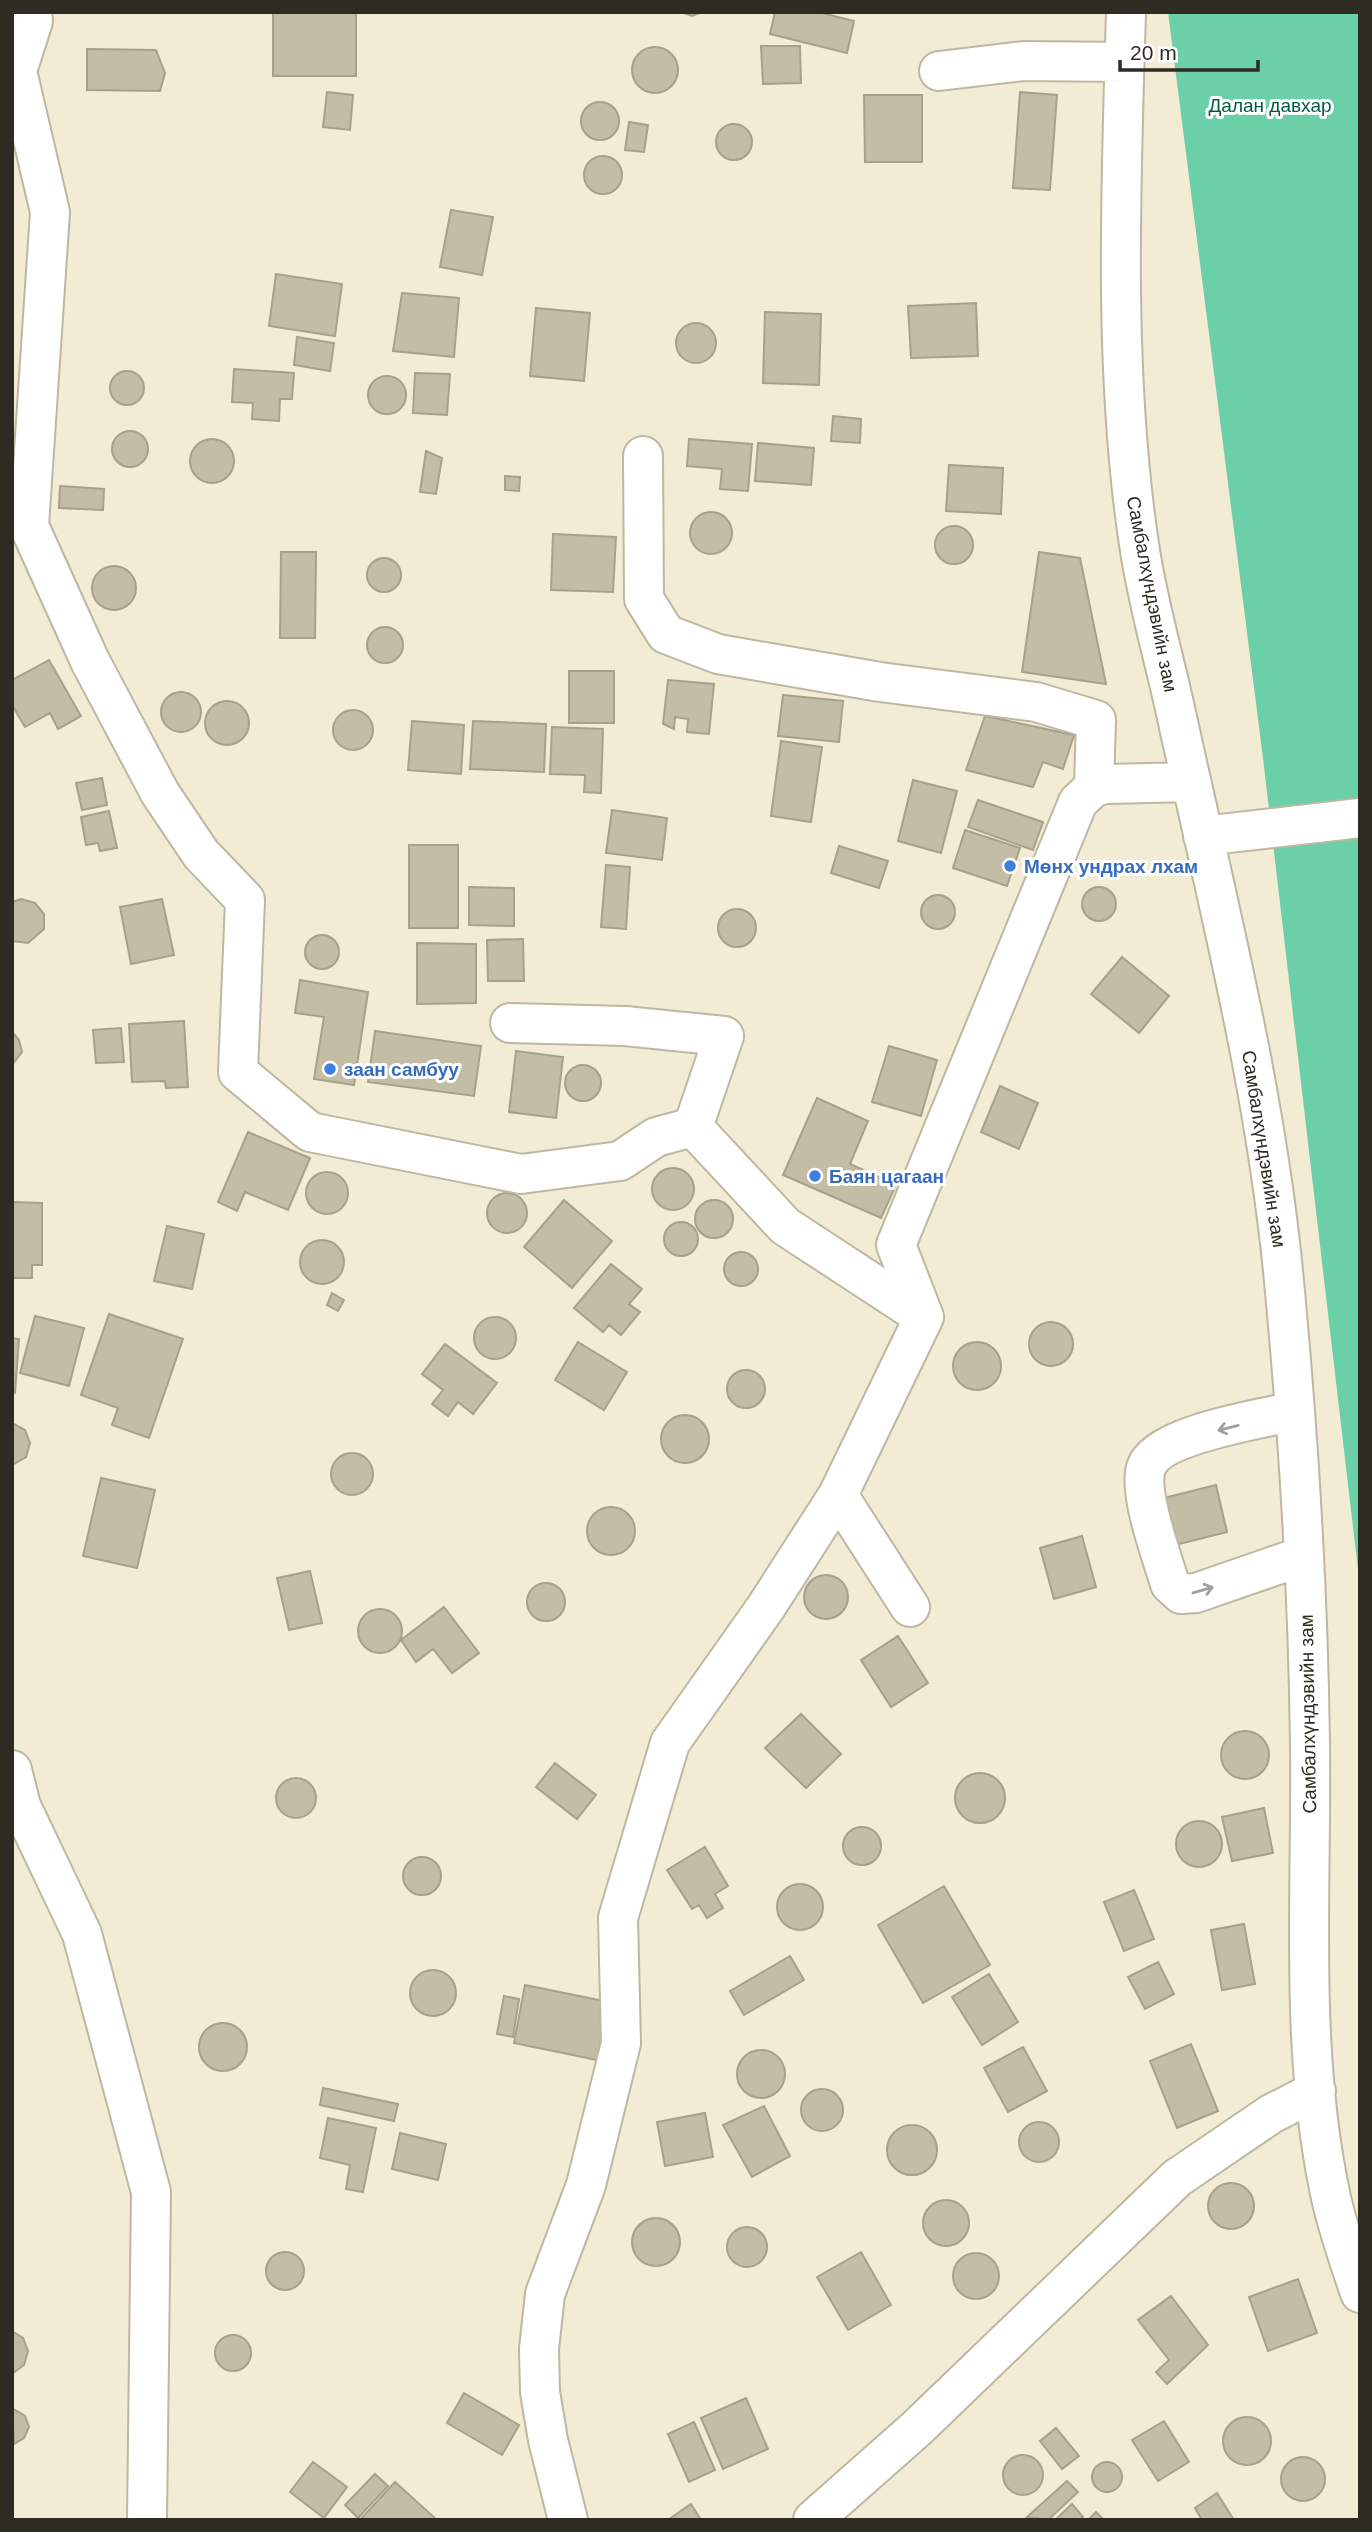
<svg xmlns="http://www.w3.org/2000/svg" width="1372" height="2532" viewBox="0 0 1372 2532" font-family="Arial,sans-serif">
  <style>
    .green { fill: #6bd0a7 }
    .building { fill: #c4bda6; stroke: #a7a08a; stroke-width: 2 }
    .lines { fill: none; stroke-linecap: round; stroke-linejoin: round }
    .minor-casing { stroke: #beb7a1; stroke-width: 42 }
    .minor { stroke: #fff; stroke-width: 38 }
    .oneway { stroke: #a1a09c }
    .shop-dot { fill: #3f7fe0; stroke: #fff; stroke-width: 2.5 }
    .labels { text-anchor: middle; dominant-baseline: central; stroke-width: 6; stroke-linejoin: round; paint-order: stroke }
    .park-label { font-size: 19px; fill: #055b40; stroke: #fff }
    .street-label { font-size: 19px; fill: #2e2b22; stroke: #fff }
    .shop-label { font-size: 19px; font-weight: bold; fill: #366cbe; stroke: #fff; text-anchor: start }
  </style>
  <rect width="100%" height="100%" fill="#f3ecd4"/>
  <path class="green" d="M1168,12H1360V1587L1263,758Z"/>
  <path class="building" d="M273,12H356V76H273Z
    M702,12L692,16L681,12Z
    M775,12H818L854,21L847,53L770,34Z
    M761,46H800L801,83L763,84Z
    M632 70a23 23 0 1 1 46 0a23 23 0 1 1-46 0Z
    M87,49L156,50L165,73L160,91L87,90Z
    M327,92L353,95L350,130L323,127Z
    M1020,92L1057,95L1050,190L1013,188Z
    M864,95H922V162H865Z
    M581 121a19 19 0 1 1 38 0a19 19 0 1 1-38 0Z
    M629,122L648,125L644,152L625,150Z
    M716 142a18 18 0 1 1 36 0a18 18 0 1 1-36 0Z
    M584 175a19 19 0 1 1 38 0a19 19 0 1 1-38 0Z
    M451,210L493,217L482,275L440,267Z
    M276,274L342,284L335,336L269,326Z
    M402,293L459,298L454,357L393,351Z
    M976,303L978,356L911,358L908,306Z
    M536,308L590,313L584,381L530,376Z
    M765,312L821,314L819,385L763,383Z
    M676 343a20 20 0 1 1 40 0a20 20 0 1 1-40 0Z
    M297,337L334,343L330,371L294,365Z
    M234,369L294,373L292,399H280L279,421L252,419L253,403L232,402Z
    M110 388a17 17 0 1 1 34 0a17 17 0 1 1-34 0Z
    M415,373L450,374L447,415L413,413Z
    M368 395a19 19 0 1 1 38 0a19 19 0 1 1-38 0Z
    M833,416L861,419L860,443L831,441Z
    M112 449a18 18 0 1 1 36 0a18 18 0 1 1-36 0Z
    M190 461a22 22 0 1 1 44 0a22 22 0 1 1-44 0Z
    M689,439L752,444L748,491L720,489L722,469L687,466Z
    M758,443L814,448L811,485L755,481Z
    M426,451L442,458L436,494L420,492Z
    M949,465L1003,468L1001,514L946,511Z
    M505,476L520,477L519,491L505,490Z
    M60,486L104,489L103,510L59,508Z
    M690 533a21 21 0 1 1 42 0a21 21 0 1 1-42 0Z
    M935 545a19 19 0 1 1 38 0a19 19 0 1 1-38 0Z
    M553,534L616,537L613,592L551,590Z
    M281,552H316L315,638H280Z
    M1039,552L1080,558L1106,684L1022,672Z
    M367 575a17 17 0 1 1 34 0a17 17 0 1 1-34 0Z
    M92 588a22 22 0 1 1 44 0a22 22 0 1 1-44 0Z
    M367 645a18 18 0 1 1 36 0a18 18 0 1 1-36 0Z
    M49,660L81,716L58,729L50,713L25,727L12,705V680Z
    M569,671H614V723H569Z
    M668,680L714,684L709,734L687,732L688,719L675,717L674,729L663,724Z
    M161 712a20 20 0 1 1 40 0a20 20 0 1 1-40 0Z
    M783,695L843,701L839,742L778,736Z
    M205 723a22 22 0 1 1 44 0a22 22 0 1 1-44 0Z
    M333 730a20 20 0 1 1 40 0a20 20 0 1 1-40 0Z
    M985,716L1074,735L1063,769L1043,762L1033,787L966,770Z
    M412,721L464,725L461,774L408,770Z
    M473,721L546,724L544,772L470,769Z
    M552,727L603,729L601,793L584,792L585,775L550,774Z
    M781,741L822,747L811,822L771,816Z
    M102,778L107,805L82,810L76,783Z
    M913,780L957,791L941,853L898,841Z
    M978,800L1043,822L1033,850L968,827Z
    M612,810L667,818L662,860L606,853Z
    M109,811L117,848L100,851L98,843L86,845L81,817Z
    M965,830L1020,848L1007,886L953,868Z
    M409,845H458V928H409Z
    M839,846L888,861L879,888L831,873Z
    M606,865L630,867L626,929L601,927Z
    M1082 904a17 17 0 1 1 34 0a17 17 0 1 1-34 0Z
    M469,887L514,888V926L469,925Z
    M921 912a17 17 0 1 1 34 0a17 17 0 1 1-34 0Z
    M21,899L35,903L44,914V929L28,943L12,941V902Z
    M162,899L174,955L131,964L120,907Z
    M718 928a19 19 0 1 1 38 0a19 19 0 1 1-38 0Z
    M305 952a17 17 0 1 1 34 0a17 17 0 1 1-34 0Z
    M523,939L524,981H488L487,940Z
    M417,943L476,944V1003L417,1004Z
    M1122,957L1169,996L1139,1033L1091,994Z
    M300,980L368,992L354,1085L314,1079L324,1017L295,1013Z
    M184,1021L188,1087L166,1088L165,1081L132,1082L129,1024Z
    M121,1028L124,1062L96,1063L93,1030Z
    M375,1031L481,1046L474,1096L368,1082Z
    M12,1032L19,1040L22,1052L12,1065Z
    M889,1046L937,1060L921,1116L872,1102Z
    M516,1051L563,1057L556,1118L509,1112Z
    M565 1083a18 18 0 1 1 36 0a18 18 0 1 1-36 0Z
    M1000,1086L1038,1103L1019,1149L981,1132Z
    M817,1098L868,1121L850,1164L896,1185L881,1218L783,1175Z
    M248,1132L310,1158L288,1210L245,1192L237,1211L218,1202Z
    M652 1189a21 21 0 1 1 42 0a21 21 0 1 1-42 0Z
    M306 1193a21 21 0 1 1 42 0a21 21 0 1 1-42 0Z
    M487 1213a20 20 0 1 1 40 0a20 20 0 1 1-40 0Z
    M564,1200L612,1241L572,1288L524,1247Z
    M695 1219a19 19 0 1 1 38 0a19 19 0 1 1-38 0Z
    M12,1202L42,1203V1265H32V1278H12Z
    M664 1239a17 17 0 1 1 34 0a17 17 0 1 1-34 0Z
    M167,1226L204,1234L192,1289L154,1281Z
    M300 1262a22 22 0 1 1 44 0a22 22 0 1 1-44 0Z
    M724 1269a17 17 0 1 1 34 0a17 17 0 1 1-34 0Z
    M611,1264L642,1289L629,1304L640,1312L621,1335L609,1325L603,1332L574,1308Z
    M332,1293L344,1300L338,1311L327,1305Z
    M109,1314L183,1339L149,1438L112,1425L118,1408L81,1395Z
    M35,1316L84,1328L69,1386L20,1373Z
    M474 1338a21 21 0 1 1 42 0a21 21 0 1 1-42 0Z
    M1029 1344a22 22 0 1 1 44 0a22 22 0 1 1-44 0Z
    M12,1338L19,1339L15,1393L12,1392Z
    M578,1342L627,1372L604,1410L555,1380Z
    M953 1366a24 24 0 1 1 48 0a24 24 0 1 1-48 0Z
    M445,1344L497,1383L473,1414L458,1402L448,1416L432,1404L443,1390L422,1374Z
    M727 1389a19 19 0 1 1 38 0a19 19 0 1 1-38 0Z
    M661 1439a24 24 0 1 1 48 0a24 24 0 1 1-48 0Z
    M12,1423L25,1430L30,1443L26,1457L12,1465Z
    M331 1474a21 21 0 1 1 42 0a21 21 0 1 1-42 0Z
    M101,1478L155,1490L137,1568L83,1556Z
    M1216,1485L1227,1532L1155,1550L1144,1503Z
    M587 1531a24 24 0 1 1 48 0a24 24 0 1 1-48 0Z
    M1082,1536L1096,1587L1054,1599L1040,1548Z
    M310,1571L322,1623L289,1630L277,1578Z
    M804 1597a22 22 0 1 1 44 0a22 22 0 1 1-44 0Z
    M527 1602a19 19 0 1 1 38 0a19 19 0 1 1-38 0Z
    M444,1607L479,1653L452,1673L433,1649L416,1662L401,1640Z
    M358 1631a22 22 0 1 1 44 0a22 22 0 1 1-44 0Z
    M898,1636L928,1683L891,1707L861,1660Z
    M801,1714L841,1754L806,1788L765,1748Z
    M1221 1755a24 24 0 1 1 48 0a24 24 0 1 1-48 0Z
    M555,1763L596,1795L577,1819L536,1787Z
    M955 1798a25 25 0 1 1 50 0a25 25 0 1 1-50 0Z
    M276 1798a20 20 0 1 1 40 0a20 20 0 1 1-40 0Z
    M1264,1808L1273,1853L1232,1861L1222,1817Z
    M1176 1844a23 23 0 1 1 46 0a23 23 0 1 1-46 0Z
    M843 1846a19 19 0 1 1 38 0a19 19 0 1 1-38 0Z
    M705,1847L728,1886L715,1894L723,1908L707,1918L699,1905L692,1909L667,1870Z
    M403 1876a19 19 0 1 1 38 0a19 19 0 1 1-38 0Z
    M777 1907a23 23 0 1 1 46 0a23 23 0 1 1-46 0Z
    M944,1886L990,1965L923,2003L878,1925Z
    M1134,1890L1154,1939L1124,1951L1104,1902Z
    M1244,1924L1255,1984L1222,1990L1211,1930Z
    M790,1956L804,1980L744,2015L730,1991Z
    M1158,1962L1174,1994L1145,2009L1128,1977Z
    M410 1993a23 23 0 1 1 46 0a23 23 0 1 1-46 0Z
    M989,1974L1018,2022L982,2045L952,1997Z
    M525,1985L609,2002L597,2060L514,2043Z
    M504,1996L519,1999L513,2037L497,2034Z
    M199 2047a24 24 0 1 1 48 0a24 24 0 1 1-48 0Z
    M1191,2044L1218,2111L1177,2128L1150,2061Z
    M1023,2047L1047,2091L1008,2112L984,2068Z
    M737 2074a24 24 0 1 1 48 0a24 24 0 1 1-48 0Z
    M323,2088L398,2104L394,2121L320,2105Z
    M801 2110a21 21 0 1 1 42 0a21 21 0 1 1-42 0Z
    M764,2106L790,2156L752,2177L723,2125Z
    M705,2113L713,2157L665,2166L657,2122Z
    M328,2118L376,2128L363,2192L346,2189L350,2165L320,2158Z
    M1019 2142a20 20 0 1 1 40 0a20 20 0 1 1-40 0Z
    M887 2150a25 25 0 1 1 50 0a25 25 0 1 1-50 0Z
    M400,2133L446,2144L438,2180L392,2169Z
    M1208 2206a23 23 0 1 1 46 0a23 23 0 1 1-46 0Z
    M923 2223a23 23 0 1 1 46 0a23 23 0 1 1-46 0Z
    M632 2242a24 24 0 1 1 48 0a24 24 0 1 1-48 0Z
    M727 2247a20 20 0 1 1 40 0a20 20 0 1 1-40 0Z
    M861,2252L891,2305L848,2330L817,2277Z
    M266 2271a19 19 0 1 1 38 0a19 19 0 1 1-38 0Z
    M953 2276a23 23 0 1 1 46 0a23 23 0 1 1-46 0Z
    M1298,2279L1317,2333L1268,2351L1249,2297Z
    M1171,2296L1208,2345L1167,2384L1156,2372L1169,2360L1138,2320Z
    M12,2331L23,2338L28,2351L24,2365L12,2374Z
    M215 2353a18 18 0 1 1 36 0a18 18 0 1 1-36 0Z
    M464,2393L519,2425L502,2455L447,2423Z
    M746,2398L768,2449L723,2469L701,2418Z
    M12,2408L25,2416L29,2427L24,2438L14,2444Z
    M1223 2441a24 24 0 1 1 48 0a24 24 0 1 1-48 0Z
    M1164,2421L1189,2462L1158,2481L1132,2440Z
    M694,2422L715,2470L689,2482L668,2434Z
    M1056,2428L1079,2456L1062,2469L1040,2441Z
    M1003 2475a20 20 0 1 1 40 0a20 20 0 1 1-40 0Z
    M1281 2479a22 22 0 1 1 44 0a22 22 0 1 1-44 0Z
    M1092 2477a15 15 0 1 1 30 0a15 15 0 1 1-30 0Z
    M313,2462L347,2487L324,2518L290,2492Z
    M375,2474L388,2486L358,2518L345,2505Z
    M1067,2481L1078,2492L1048,2520L1027,2517Z
    M395,2482L437,2520H360Z
    M1217,2493L1234,2520H1202L1195,2508Z
    M691,2504L701,2520H668Z
    M1072,2504L1083,2517L1080,2520H1055Z
    M1096,2512L1104,2520H1088Z"/>
  <g class="lines">
    <g class="minor-casing">
      <path id="minor" d="M32,12L33,21L17,71L50,212L29,526L90,661L160,793L201,854L245,900L238,1072L310,1132L521,1174L620,1161L656,1137L693,1127L785,1226L924,1317
        M1126,12C1121,186 1113,372 1139,544C1147,601 1164,657 1176,713C1218,905 1268,1097 1285,1292C1299,1442 1308,1593 1310,1743C1312,1892 1299,2046 1330,2193C1337,2227 1349,2260 1360,2293
        M939,71L1024,61L1124,62
        M643,456L644,599L666,634L718,654L880,682L1036,702L1096,720L1094,787
        M1203,836L1360,818
        M510,1023L625,1026L724,1036L693,1127
        M1295,1411C1262,1419 1157,1434 1146,1468C1138,1493 1162,1557 1170,1584L1181,1594L1196,1593L1303,1556
        M838,1495L910,1607
        M12,1770L21,1806L82,1934L151,2192L147,2520
        M568,2520L548,2440L540,2392L539,2349L545,2294L586,2185L621,2043L618,1918L670,1743L766,1607L838,1495L924,1317L896,1245L1078,802L1094,787L1106,784L1191,782
        M813,2520L916,2429L1177,2178L1271,2114L1316,2091"/>
    </g>
    <use href="#minor" class="minor"/>
  </g>
  <defs><path id="oneway-shaft" d="M-6 0H5M1.5-3L5.5 0L1.5 3" fill="none" stroke-width="1.6" stroke-linecap="round" stroke-linejoin="round" transform="scale(1.75)"/></defs>
  <g class="oneway">
    <use href="#oneway-shaft" transform="translate(1228 1428) rotate(166)"/>
    <use href="#oneway-shaft" transform="translate(1203 1590) rotate(-16)"/>
  </g>
  <g class="shop-dot">
    <circle cx="1010" cy="866" r="7"/>
    <circle cx="330" cy="1069" r="7"/>
    <circle cx="815" cy="1176" r="7"/>
  </g>
  <g class="labels">
    <g class="park-label">
      <text x="1270" y="105">Далан давхар</text>
    </g>
    <g class="street-label">
      <text transform="translate(1152 594) rotate(79)">Самбалхүндэвийн зам</text>
      <text transform="translate(1264 1149) rotate(81)">Самбалхүндэвийн зам</text>
      <text transform="translate(1308 1714) rotate(-91)">Самбалхүндэвийн зам</text>
    </g>
    <g class="shop-label">
      <text x="1024" y="866">Мөнх ундрах лхам</text>
      <text x="344" y="1069">заан самбуу</text>
      <text x="829" y="1176">Баян цагаан</text>
    </g>
  </g>
  <rect width="1372" height="2532" fill="none" stroke="#2e2b22" stroke-width="28"/>
  <path d="M1120 60v10h138v-10" fill="none" stroke="#2e2b22" stroke-width="3.5"/>
  <text x="1130" y="60" font-size="21" fill="#2e2b22" stroke="#ffffff" stroke-width="5" paint-order="stroke">20 m</text>
</svg>
